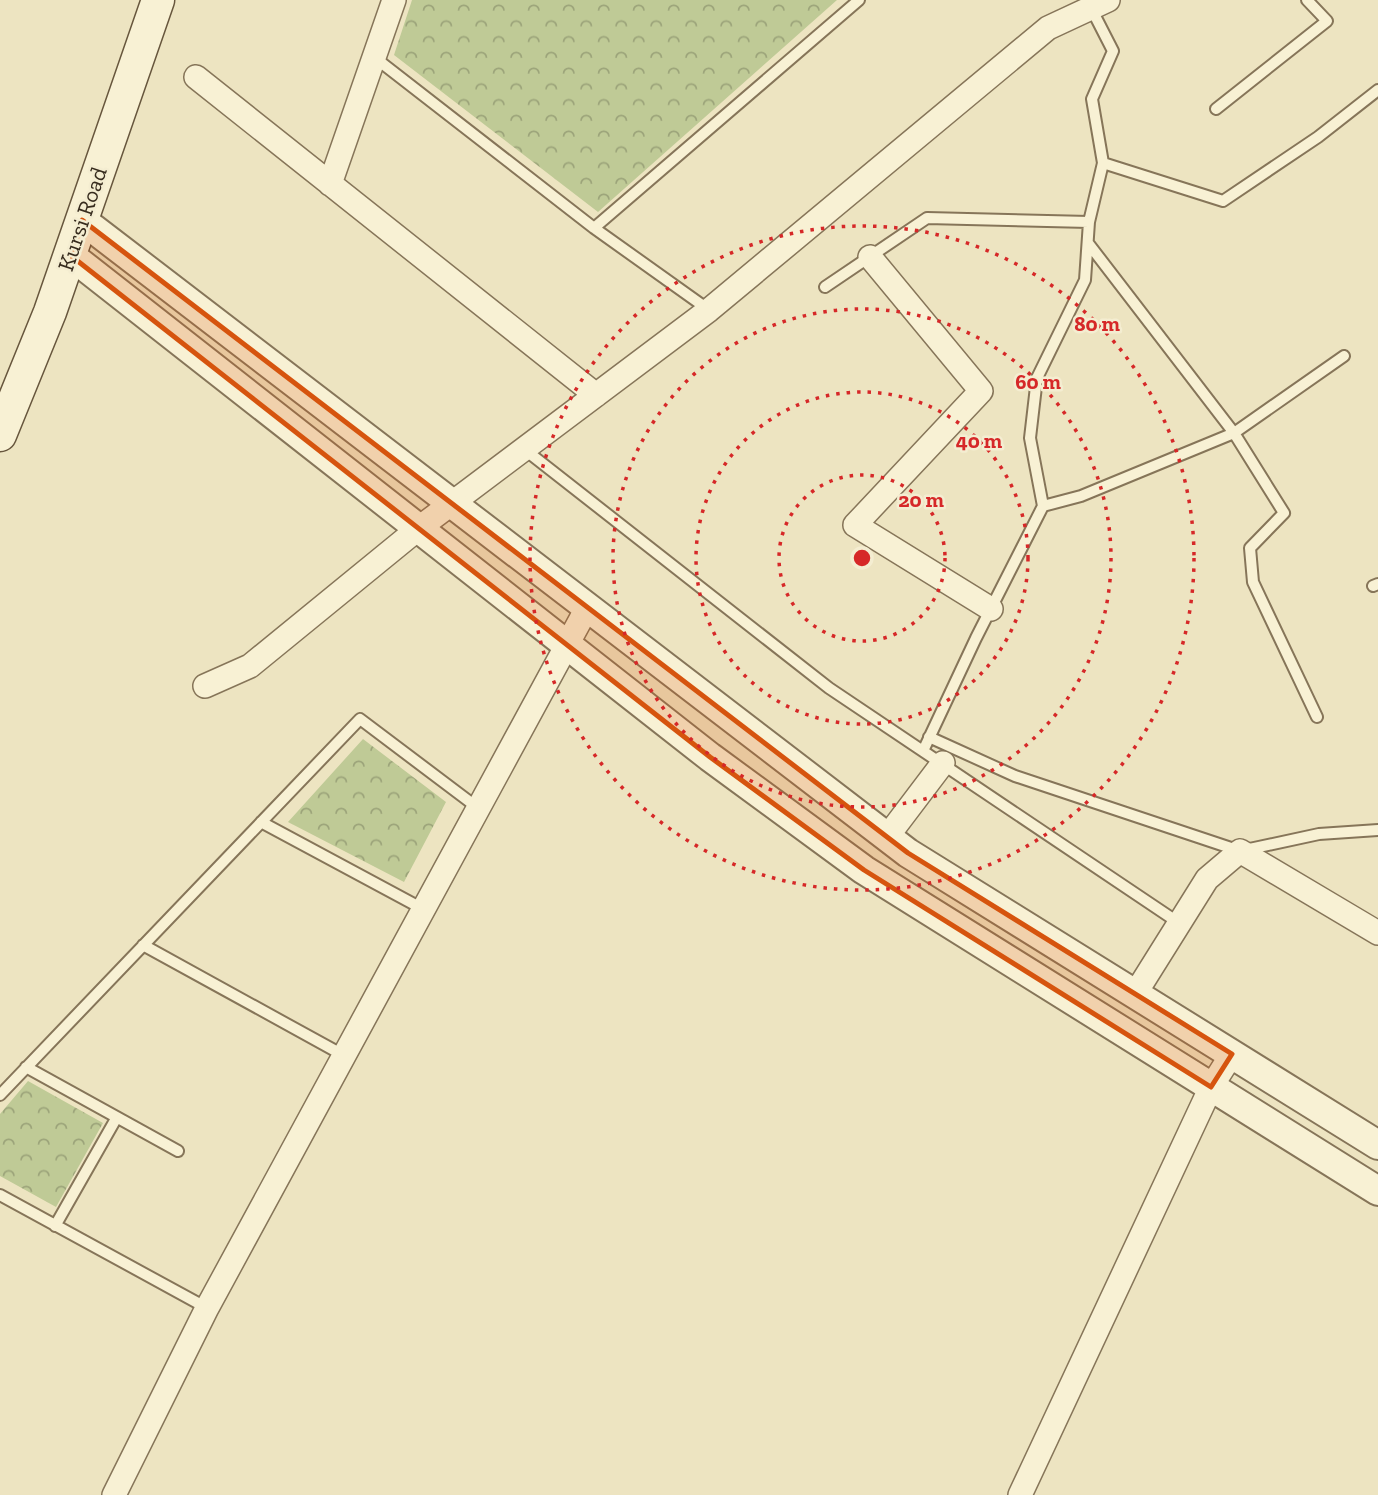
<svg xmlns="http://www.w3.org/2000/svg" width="1378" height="1495" viewBox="0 0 1378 1495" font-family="'Zilla Slab',serif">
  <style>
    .park { fill: url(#park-crowns) }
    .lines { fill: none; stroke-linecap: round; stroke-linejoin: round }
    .service-casing { stroke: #867559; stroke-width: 14 }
    .minor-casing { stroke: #867559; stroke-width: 26 }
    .tertiary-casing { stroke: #867559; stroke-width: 32 }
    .secondary-casing { stroke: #67563d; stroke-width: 35 }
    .service { stroke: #f8f1d4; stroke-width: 10 }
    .minor { stroke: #f8f1d4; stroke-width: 23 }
    .tertiary { stroke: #f8f1d4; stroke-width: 28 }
    .secondary { stroke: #f8f1d4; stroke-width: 32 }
    .marked { fill: #d6540e; fill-opacity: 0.2; stroke: #d6540e; stroke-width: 5; stroke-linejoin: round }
    .ring { fill: none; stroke: #d62828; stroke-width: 3.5; stroke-dasharray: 3.5 7 }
    .labels { text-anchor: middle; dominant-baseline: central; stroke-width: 5; stroke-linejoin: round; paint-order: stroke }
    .street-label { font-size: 23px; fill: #362b1d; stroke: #f4edd1 }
    .centre { fill: #d62828; stroke: #f4edd1; stroke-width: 3.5 }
    .ring-label { font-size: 21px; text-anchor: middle; font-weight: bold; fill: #d62828; stroke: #f4edd1; stroke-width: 5; stroke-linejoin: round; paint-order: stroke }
  </style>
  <defs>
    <pattern id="park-crowns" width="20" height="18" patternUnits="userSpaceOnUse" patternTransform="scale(1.75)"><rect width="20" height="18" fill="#bfca96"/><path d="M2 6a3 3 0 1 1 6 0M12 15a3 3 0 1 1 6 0" fill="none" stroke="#9ca47a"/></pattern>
  </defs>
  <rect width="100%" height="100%" fill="#ede4c1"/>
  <path class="park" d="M412,0H837L598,212L394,55Z
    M363,739L446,802L404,882L288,822Z
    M28,1081L103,1123L56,1207L0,1176V1114Z"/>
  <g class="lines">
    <g class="service-casing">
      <path id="service" d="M374,57L594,228L709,310
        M1216,109L1327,21L1307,0
        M1103,163L1223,201L1318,137L1378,90
        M594,228L859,0
        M1088,243L1234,433L1284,513L1250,548L1253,582L1317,717
        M825,287L927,218L1089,222
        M524,449L829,688L1179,923
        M1043,506L1081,496L1234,433L1344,356
        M1373,586L1378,584
        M929,737L1015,776L1240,851L1319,834L1378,830
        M923,751L976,638L1043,506L1030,438L1037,378L1085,280L1089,222L1103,163L1092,99L1113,51L1091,8
        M261,822L423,909
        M143,945L343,1055
        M26,1067L178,1151
        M0,1095L360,719L478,808
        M0,1195L207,1308
        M55,1226L117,1117"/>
    </g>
    <g class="minor-casing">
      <path id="minor" d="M196,77L596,395
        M330,184L394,0
        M870,257L981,391L855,525L991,609
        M205,686L250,666L419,528L709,310L1048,28L1108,0
        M887,837L943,763
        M1135,994L1207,879L1240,851L1378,933
        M114,1495L207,1308L587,608
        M1020,1495L1211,1087L1232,1054"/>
    </g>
    <g class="tertiary-casing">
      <path id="tertiary" d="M82,220L908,853L1378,1145
        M70,255L710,757L864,870L1378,1191"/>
    </g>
    <g class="secondary-casing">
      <path id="secondary" d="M0,435L50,312L158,0"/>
    </g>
    <use href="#service" class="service"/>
    <use href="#minor" class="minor"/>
    <use href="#tertiary" class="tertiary"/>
    <use href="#secondary" class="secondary"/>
  </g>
  <path class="marked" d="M82,220L908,853L1232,1054L1211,1087L864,870L710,757L70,255Z"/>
  <g class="ring">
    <circle cx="862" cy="558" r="83"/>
    <circle cx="862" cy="558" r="166"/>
    <circle cx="862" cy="558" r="249"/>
    <circle cx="862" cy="558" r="332"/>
  </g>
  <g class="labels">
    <g class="street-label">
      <text transform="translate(82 219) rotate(-71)">Kursi Road</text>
    </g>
  </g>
  <circle cx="862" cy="558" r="10" class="centre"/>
  <g class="ring-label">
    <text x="1097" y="331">80 m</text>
    <text x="1038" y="389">60 m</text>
    <text x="979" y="448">40 m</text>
    <text x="921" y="507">20 m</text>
  </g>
</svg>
